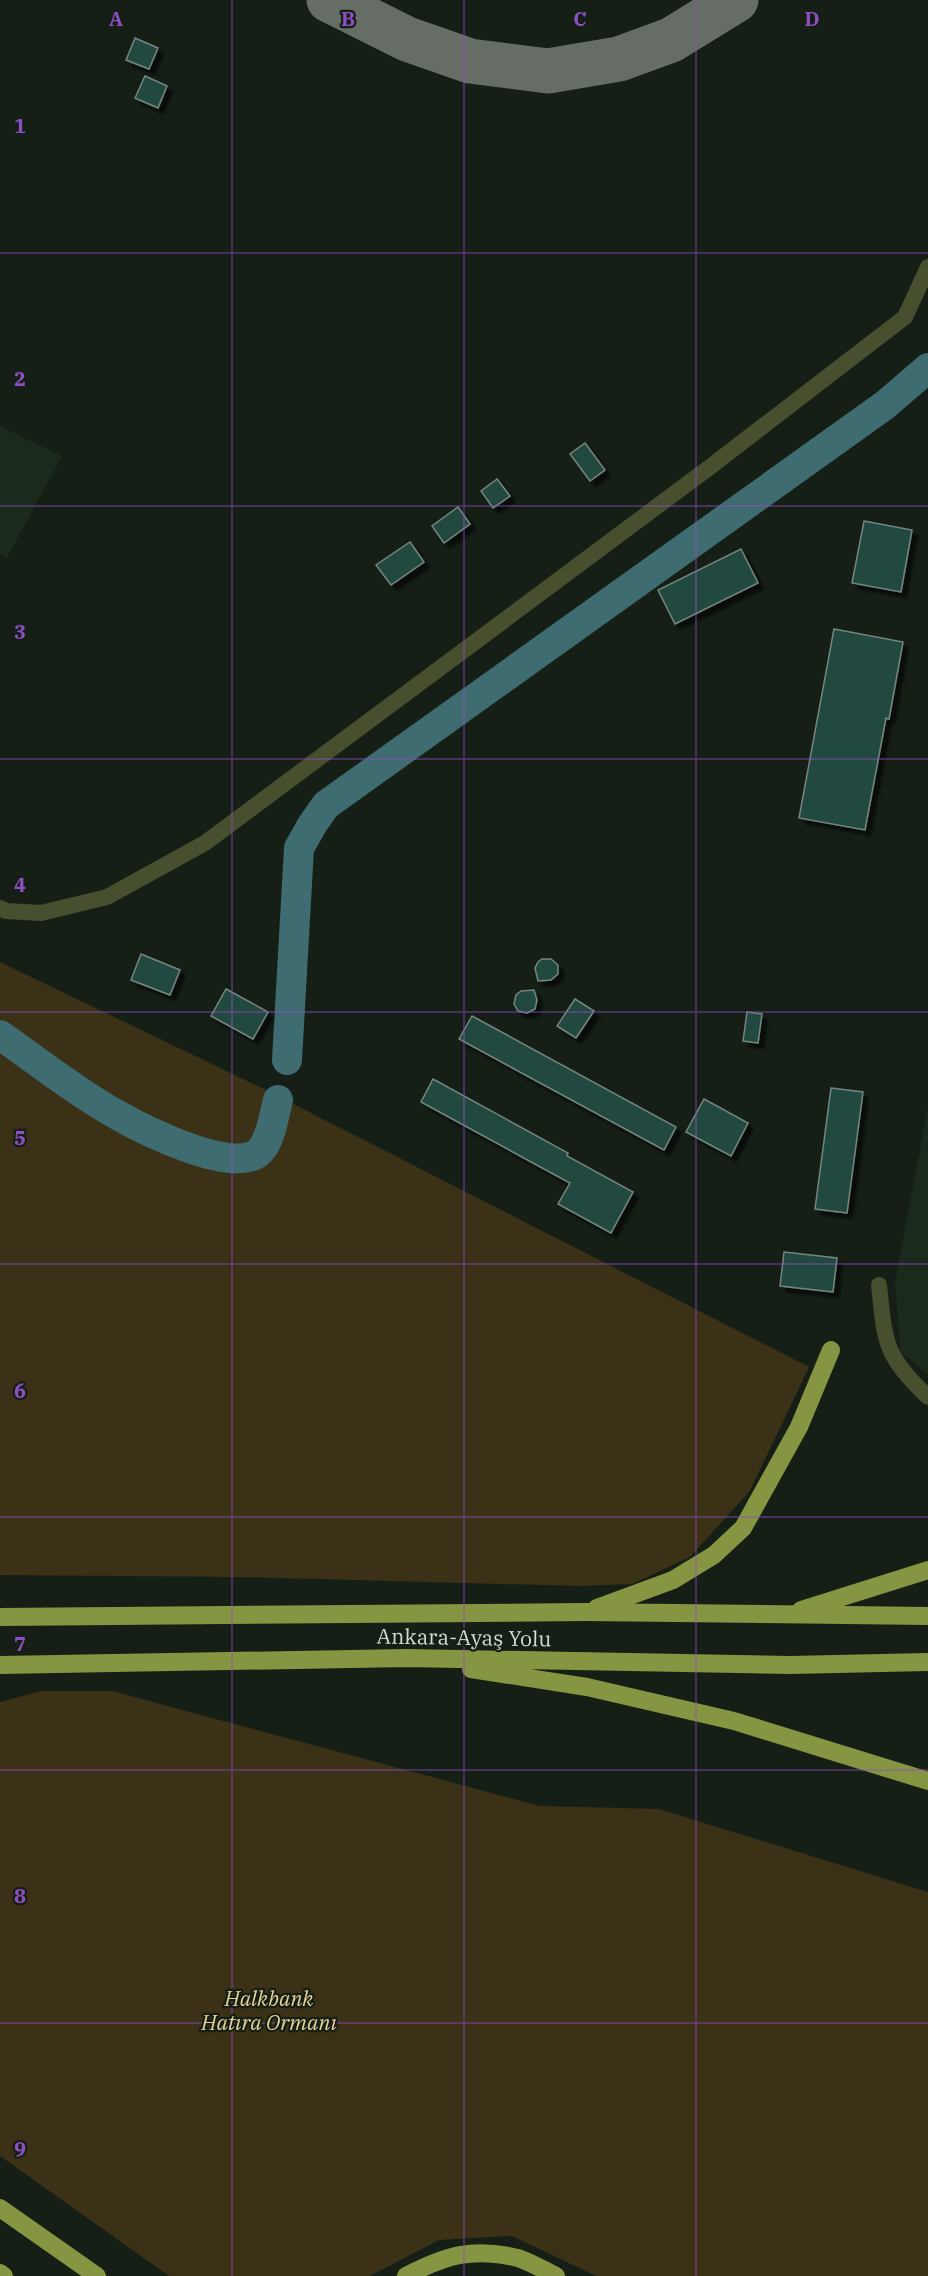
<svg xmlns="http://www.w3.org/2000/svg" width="928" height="2276" viewBox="0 0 928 2276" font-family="'IBM Plex Serif',serif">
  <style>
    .built { fill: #1c291d }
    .green { fill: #3b3117 }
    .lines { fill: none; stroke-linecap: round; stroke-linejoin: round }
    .river { stroke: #3f6c70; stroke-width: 30 }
    .taxiway { stroke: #656d65; stroke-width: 45 }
    .building { fill: #204a3f; stroke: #758580; stroke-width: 1.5; filter: url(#shadow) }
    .minor { stroke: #484f2f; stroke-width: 16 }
    .highway { stroke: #869541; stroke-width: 18 }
    .grid { fill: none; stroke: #8d4fc3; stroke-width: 1.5; stroke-opacity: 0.55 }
    .labels { text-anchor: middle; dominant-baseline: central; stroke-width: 4.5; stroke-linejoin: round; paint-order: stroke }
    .street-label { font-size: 21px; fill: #d3d9d3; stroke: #161f16 }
    .park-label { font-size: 21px; font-style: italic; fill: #e7d095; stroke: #161f16 }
    .grid-label { font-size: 20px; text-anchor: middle; font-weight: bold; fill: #8d4fc3; stroke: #161f16; stroke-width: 4.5; stroke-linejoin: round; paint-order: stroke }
  </style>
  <defs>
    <filter id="shadow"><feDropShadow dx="5.5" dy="5.5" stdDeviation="1.5" flood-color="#0009"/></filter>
  </defs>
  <rect width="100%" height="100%" fill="#161f16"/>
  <path class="built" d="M0,426L62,456L7,558L0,554Z
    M928,1106V1375L900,1351L895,1283Z"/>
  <path class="green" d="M0,962L266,1090L809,1367L750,1491L690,1557L632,1584L580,1586L240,1577L0,1575Z
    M42,1691H112L540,1806L659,1809L928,1892V2276H596L512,2236L439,2240L370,2276H169L0,2156V1702Z"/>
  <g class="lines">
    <path class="river" d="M0,1035C36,1060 76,1092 114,1113C140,1128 235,1177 260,1151C271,1140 274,1115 278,1100
      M287,1060L299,848L312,825L326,805L885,405L928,368"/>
    <path class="taxiway" d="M329,0L407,39L470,61L548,71L619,59L671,40L736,0"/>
  </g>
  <path class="building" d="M135,38L158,48L149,69L126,60Z
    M145,76L167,86L158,108L135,98Z
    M585,443L605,470L590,481L570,454Z
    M497,479L510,496L493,508L481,491Z
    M458,507L470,524L444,543L432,526Z
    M864,521L912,530L901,592L852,583Z
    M410,542L424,562L391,585L376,565Z
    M741,549L758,583L675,624L658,590Z
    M834,629L903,642L889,719L886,718L865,830L799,818Z
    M141,954L180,970L170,995L131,980Z
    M542,959H551L558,965V974L551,980L538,981L535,968L538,962Z
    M226,989L268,1012L253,1039L211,1016Z
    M534,990L537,1000L535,1009L527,1013L518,1011L514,1004L516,995L521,991Z
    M575,999L594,1011L576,1038L557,1026Z
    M747,1012L762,1014L758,1043L743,1041Z
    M472,1016L676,1127L664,1150L459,1039Z
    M433,1079L568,1153L567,1156L633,1192L611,1233L558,1204L570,1183L421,1102Z
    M831,1088L863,1092L847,1213L815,1209Z
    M704,1099L748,1123L731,1156L686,1132Z
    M784,1252L837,1258L833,1292L780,1286Z"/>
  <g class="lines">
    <path class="minor" d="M0,908L6,911L41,913L107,897L205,843L710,467L905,317L928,267
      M879,1285C885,1342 884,1356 928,1397"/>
    <path class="highway" d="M597,1608L673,1580L714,1555L743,1528L799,1427L831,1350
      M801,1610L928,1570
      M0,1617L586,1612L928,1616
      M0,1665L407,1658L790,1665L928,1662
      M471,1669L587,1687L734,1721L928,1781
      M0,2208L97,2276
      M0,2273L4,2276
      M406,2276C446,2255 473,2247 518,2258C530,2262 544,2270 556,2276"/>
  </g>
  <path class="grid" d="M232,0V2276M464,0V2276M696,0V2276M0,253H928M0,506H928M0,759H928M0,1012H928M0,1264H928M0,1517H928M0,1770H928M0,2023H928"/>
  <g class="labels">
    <g class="street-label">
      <text transform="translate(464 1637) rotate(1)">Ankara-Ayaş Yolu</text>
    </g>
    <g class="park-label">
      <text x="269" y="1998">Halkbank<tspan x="269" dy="24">Hatıra Ormanı</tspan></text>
    </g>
  </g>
  <g class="grid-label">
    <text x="116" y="26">A</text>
    <text x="348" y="26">B</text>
    <text x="580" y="26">C</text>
    <text x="812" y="26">D</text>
    <text x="20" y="133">1</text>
    <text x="20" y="386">2</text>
    <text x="20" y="639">3</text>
    <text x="20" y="892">4</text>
    <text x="20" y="1145">5</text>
    <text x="20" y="1398">6</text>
    <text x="20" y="1651">7</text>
    <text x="20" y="1903">8</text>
    <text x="20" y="2156">9</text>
  </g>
</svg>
